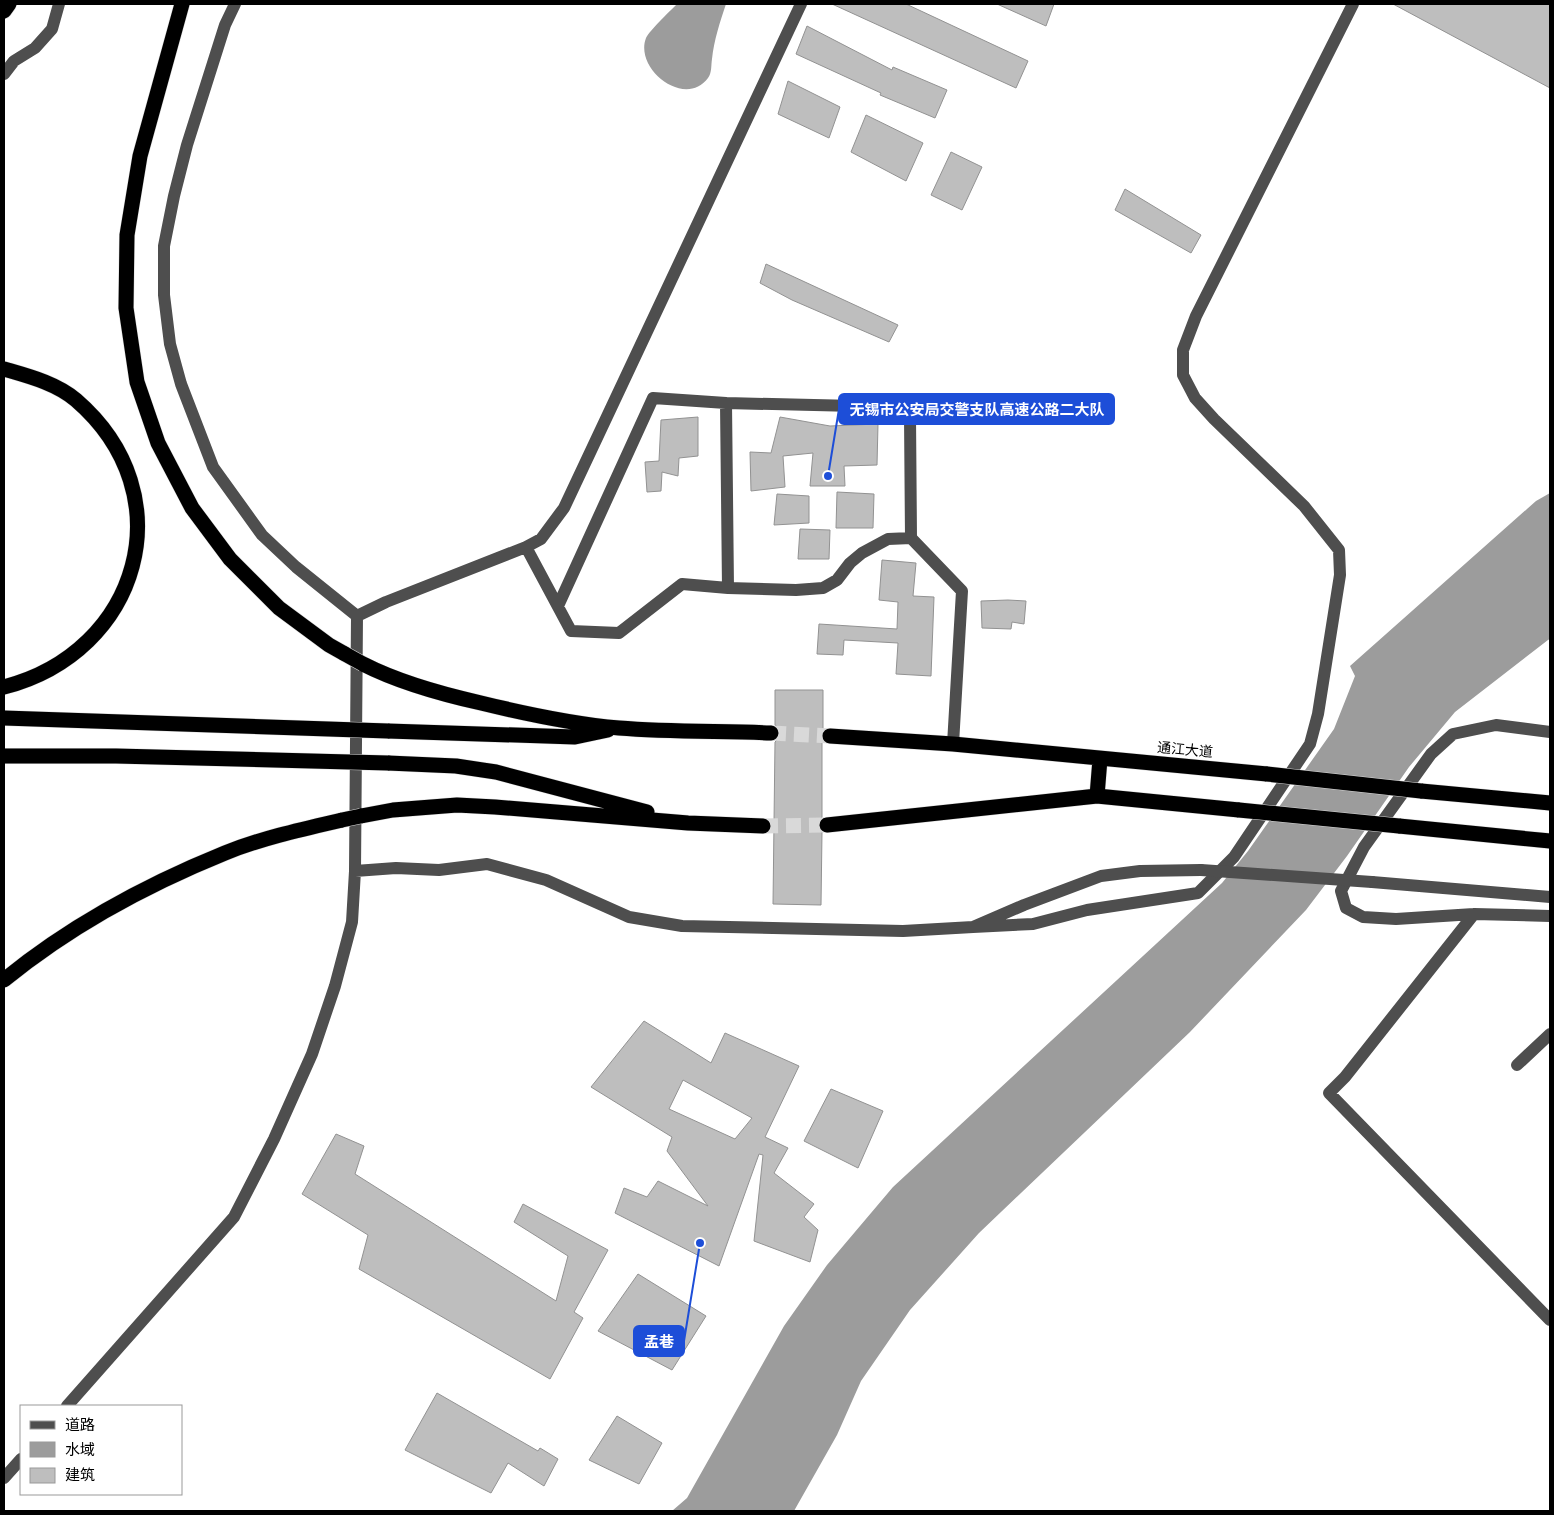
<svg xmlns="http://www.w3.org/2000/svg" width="1554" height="1515" viewBox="0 0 1554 1515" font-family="'Nunito Sans','Noto Sans SC',sans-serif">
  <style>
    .water { fill: #9c9c9c }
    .building { fill: #bebebe; stroke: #929292; fill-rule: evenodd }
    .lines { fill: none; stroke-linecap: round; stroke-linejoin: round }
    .highway-tunnel { stroke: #d9d9d9; stroke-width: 15; stroke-dasharray: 15 8; stroke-linecap: butt }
    .highway-casing { stroke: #dbdbdb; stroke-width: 16 }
    .minor { stroke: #4e4e4e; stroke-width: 12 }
    .highway { stroke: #000; stroke-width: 15 }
    .highway-bridge-casing { stroke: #dbdbdb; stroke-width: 16; stroke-linecap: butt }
    .minor-bridge { stroke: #4e4e4e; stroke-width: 12 }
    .highway-bridge { stroke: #000; stroke-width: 15 }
    .labels { text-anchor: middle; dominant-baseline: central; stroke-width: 4; stroke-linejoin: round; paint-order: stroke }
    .street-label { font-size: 14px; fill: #000; stroke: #fff }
    .leader { fill: none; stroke: #1d4ed8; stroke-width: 2 }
    .callout-dot { fill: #1d4ed8; stroke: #fff; stroke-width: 2 }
    .callout { fill: #1d4ed8; stroke: #1d4ed8; stroke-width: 2 }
    .callout-label { font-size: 15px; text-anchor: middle; font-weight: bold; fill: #fff }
  </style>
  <rect width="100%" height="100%" fill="#fff"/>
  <path class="water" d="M677,4H726C720,22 714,40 712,59C711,65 712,73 708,78C685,109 634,69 646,38C649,31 670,11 677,4Z
    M1550,493V639L1548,640L1455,712L1409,767L1347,856L1306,910L1190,1032L979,1233L910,1310L861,1381L837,1435L794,1511H672L687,1498L784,1326L827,1265L893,1187L1222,883L1248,851L1334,729L1355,676L1350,666L1536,501Z"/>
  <path class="building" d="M832,4H906L1028,61L1016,88Z
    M997,4H1054L1046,26Z
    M1393,4H1550V88Z
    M807,26L892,70L893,67L947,90L935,118L880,95L881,93L796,54Z
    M788,81L840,107L829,138L778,114Z
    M866,115L923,143L906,181L851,152Z
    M951,152L982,167L962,210L931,195Z
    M1125,189L1201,235L1191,253L1115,210Z
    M766,264L898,325L889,342L792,300L760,283Z
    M698,417V456L679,458L678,476L662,472L661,491L647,492L645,462L659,461L661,420Z
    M780,417L830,426L878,424L877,465L844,466L845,486H810L813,453L783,456L785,487L751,491L750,452L771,453Z
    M837,492L874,494L873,528H836Z
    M777,494L809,496V523L774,525Z
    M800,529L830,530L829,559H798Z
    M882,560L916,563L913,596L934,597L931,676L896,674L898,643L844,640L843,655L817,654L819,624L897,629L898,602L879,600Z
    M1008,600L1026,601L1024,624L1012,622L1011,629L982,628L981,601Z
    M775,690H823V730L821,736L822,741V817L818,826L822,832L821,905L773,904L775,742L779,738L780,733L779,728L775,725Z
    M644,1021L711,1063L725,1033L799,1066L765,1137L788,1148L774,1173L814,1204L804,1217L818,1230L810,1262L754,1241L763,1155L759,1154L719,1266L615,1213L624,1188L647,1197L658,1181L708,1206L667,1151L672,1137L591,1087ZM683,1080L752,1118L735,1139L669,1109Z
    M831,1089L883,1111L858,1168L804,1141Z
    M336,1134L364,1146L355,1174L556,1301L568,1256L514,1222L523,1204L608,1250L574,1312L583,1318L550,1379L359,1269L368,1235L302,1194Z
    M638,1274L706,1316L672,1370L598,1331Z
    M437,1393L538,1451L540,1448L558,1459L544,1486L508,1463L491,1493L405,1450Z
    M617,1416L662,1443L639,1484L589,1460Z"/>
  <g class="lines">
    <path class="highway-tunnel" d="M771,733L830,736
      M763,826L827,825"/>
    <g class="highway-casing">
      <path id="highway" d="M182,4L140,156L127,235L126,308L137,382L158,443L192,508L230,559L279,608L329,645L345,654
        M4,11L9,4
        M4,369C28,376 56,383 76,400C186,495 140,652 4,687
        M363,664C400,683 441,694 481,703C526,714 573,724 619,728C669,732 720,731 771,733
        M388,731L575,737L608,730
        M830,736L953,744L1267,774
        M388,763L456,766L496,772L647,812
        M1421,791L1550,803
        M1097,796L1100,759
        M361,816L393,810L457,805L495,807L688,823L763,826
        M827,825L1097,796L1239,810
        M1399,826L1550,841
        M4,980C70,926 146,885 225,853C262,838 303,829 342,820"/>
    </g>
    <path class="minor" d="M235,4L225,25L187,145L174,196L164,246V295L170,344L181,384L213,467L262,535L296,567L357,616L386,602L526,547L541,539L564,508L801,4
      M4,74L14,61L35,48L52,29L59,4
      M726,403L897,407L910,416L911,538L962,591L953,744
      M526,547L571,631L619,633L682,584L728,588L796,590L823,588L837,580L850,563L862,553L888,539L911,538
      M558,606L653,398L726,403L728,588
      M1550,732L1496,725L1453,734L1431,754L1364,847L1341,891L1346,908L1363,917L1396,919L1474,914L1550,916
      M355,871L396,868L439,870L487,864L546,880L629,917L682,926L903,931L973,927L1024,905L1101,876L1140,871L1201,870
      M1372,882L1550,897
      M1474,914L1345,1077L1329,1093L1550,1320
      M973,927L1033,924L1087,910L1198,893L1234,857L1310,744L1318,714L1340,575L1339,550L1304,506L1214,419L1195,398L1183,375V350L1196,316L1353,4
      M1517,1065L1550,1034
      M67,1406L234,1217L274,1139L312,1054L335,986L352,922L355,871L357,616
      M4,1478L21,1459"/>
    <use href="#highway" class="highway"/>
    <g class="highway-bridge-casing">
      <path id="highway-bridge" d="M345,654L363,664
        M4,718L388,731
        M4,756H116L388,763
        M1267,774L1421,791
        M1239,810L1399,826
        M342,820L361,816"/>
    </g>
    <path class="minor-bridge" d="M1201,870L1372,882"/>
    <use href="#highway-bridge" class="highway-bridge"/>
  </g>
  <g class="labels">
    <g class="street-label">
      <text transform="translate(1185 750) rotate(5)">通江大道</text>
    </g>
  </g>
  <path class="leader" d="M828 476L839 409M700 1243L684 1341"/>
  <g class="callout-dot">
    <circle cx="828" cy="476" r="5"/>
    <circle cx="700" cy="1243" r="5"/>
  </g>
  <g class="callout">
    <rect x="839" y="394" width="275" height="30" rx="5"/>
    <rect x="634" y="1326" width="50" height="30" rx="5"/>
  </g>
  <g class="callout-label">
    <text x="977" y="415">无锡市公安局交警支队高速公路二大队</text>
    <text x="659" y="1347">孟巷</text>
  </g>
  <rect width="1554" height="1515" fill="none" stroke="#000000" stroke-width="10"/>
  <rect x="20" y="1405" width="162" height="90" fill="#ffffff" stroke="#999999"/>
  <rect x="30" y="1421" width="25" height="8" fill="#4e4e4e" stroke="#999999"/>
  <text x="65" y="1430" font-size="15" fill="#000000">道路</text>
  <rect x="30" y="1442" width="25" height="15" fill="#9c9c9c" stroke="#999999"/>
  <text x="65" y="1455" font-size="15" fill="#000000">水域</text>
  <rect x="30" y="1468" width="25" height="15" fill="#bebebe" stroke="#999999"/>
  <text x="65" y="1480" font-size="15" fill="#000000">建筑</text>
</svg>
